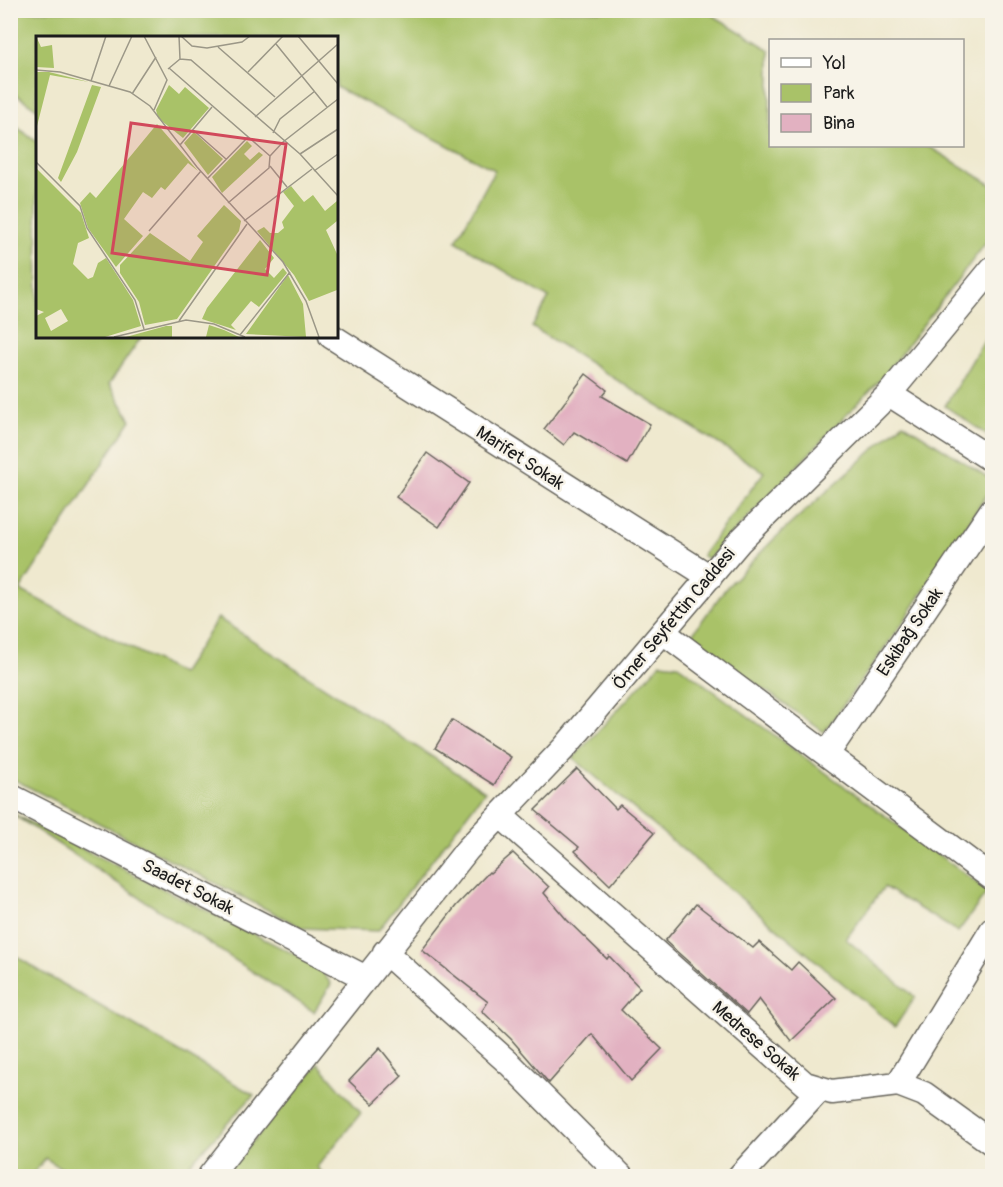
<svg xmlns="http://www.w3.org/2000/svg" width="1003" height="1187" viewBox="0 0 1003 1187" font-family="Pangolin,sans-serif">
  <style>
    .green { fill: #a9c268; stroke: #626f42; stroke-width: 1.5 }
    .building { fill: #e2b1c1 }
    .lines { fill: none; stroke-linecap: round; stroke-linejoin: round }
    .street-casing { stroke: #66645b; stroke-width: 27 }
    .street { stroke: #fff; stroke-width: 24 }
    .labels { text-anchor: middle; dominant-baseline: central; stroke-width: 5; stroke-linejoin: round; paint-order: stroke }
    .street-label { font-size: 18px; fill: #1c1c1c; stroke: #f7f3e8 }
    .inset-road { fill: none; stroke: #9b9787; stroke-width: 1.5 }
    .view { fill: #d1495b; fill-opacity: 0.15; stroke: #d1495b; stroke-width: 3 }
    .inset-edge { fill: none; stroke: #1c1c1c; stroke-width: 3 }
  </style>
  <rect width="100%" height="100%" fill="#f7f3e8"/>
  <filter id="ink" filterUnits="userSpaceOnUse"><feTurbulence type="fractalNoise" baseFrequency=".0167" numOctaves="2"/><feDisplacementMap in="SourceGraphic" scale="12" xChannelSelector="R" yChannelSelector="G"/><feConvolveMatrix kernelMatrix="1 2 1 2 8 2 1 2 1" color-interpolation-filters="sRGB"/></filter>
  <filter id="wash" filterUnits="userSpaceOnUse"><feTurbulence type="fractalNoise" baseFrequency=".008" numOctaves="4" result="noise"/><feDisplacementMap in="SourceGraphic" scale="24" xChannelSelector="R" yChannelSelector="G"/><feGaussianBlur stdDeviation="1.35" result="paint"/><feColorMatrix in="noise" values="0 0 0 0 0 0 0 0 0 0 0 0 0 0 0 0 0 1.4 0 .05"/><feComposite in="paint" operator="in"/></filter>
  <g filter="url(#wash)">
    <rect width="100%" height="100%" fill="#efe9cf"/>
    <path class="green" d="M11,11H706L770,50V146H928L992,185V235L883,377L708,559L702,555L764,472L532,327L549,298L456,241L495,170L336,87V38H38L37,109L11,91Z
      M10,122L37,142L38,336H142L109,384L131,420L20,590L181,674L218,618L485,791L378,931L303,928L11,778Z
      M992,327V438L945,406Z
      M903,423L992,480V487L902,624L824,732L690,637L726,588L774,539Z
      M661,663L678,665L988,891L958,932L884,887L846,939L915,997L895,1027L573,758Z
      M11,813L318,966L331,984L314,1012Z
      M11,953L43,973L254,1095L178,1176H74L45,1158L32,1176H11Z
      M319,1064L361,1113L317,1167L325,1176H223Z"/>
    <g id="blocks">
      <path class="building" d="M586,374L607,390L602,396L650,424L627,464L574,432L564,445L544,429Z
        M427,453L469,483L439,527L396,497Z
        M452,720L511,757L494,785L435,748Z
        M577,769L616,809L620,805L654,833L610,885L575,851L579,847L535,810Z
        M513,853L549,887L544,893L567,920L607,959L609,956L640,988L621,1010L662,1049L631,1081L592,1034L549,1083L511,1039L482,1011L488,1002L422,950L456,906L489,872L490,873Z
        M696,904L753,948L759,942L791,970L798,962L836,998L791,1041L759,999L747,1014L665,941Z
        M380,1048L402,1076L373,1104L349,1081Z"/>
    </g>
  </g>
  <g filter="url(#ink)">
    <use href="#blocks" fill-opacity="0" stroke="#66645b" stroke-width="1.5"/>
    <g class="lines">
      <g class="street-casing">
        <path id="street" d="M331,336L710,577
          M889,394L992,460
          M663,632L992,878
          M827,754L992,510
          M10,796L366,978
          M500,815L805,1084L832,1092L898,1084L992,930
          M385,952L511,1065L621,1176
          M898,1084L924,1094L992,1143
          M210,1176L467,850L565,747L739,542L889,394L992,269
          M740,1176L820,1089"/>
      </g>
      <use href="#street" class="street"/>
    </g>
  </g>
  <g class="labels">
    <g class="street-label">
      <text transform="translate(520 458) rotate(33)">Marifet Sokak</text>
      <text transform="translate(674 619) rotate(-50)">Ömer Seyfettin Caddesi</text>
      <text transform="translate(910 632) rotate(-56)">Eskibağ Sokak</text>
      <text transform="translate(188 887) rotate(27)">Saadet Sokak</text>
      <text transform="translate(756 1041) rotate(41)">Medrese Sokak</text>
    </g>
  </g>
  <g transform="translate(36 36)">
    <rect width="302" height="302" fill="#efe9cf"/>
    <path d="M0,0L5,11L16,9L18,32L0,31ZM0,36H13L53,46L14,39L0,94ZM56,49L65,51L41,116L25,146L22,142ZM133,49L143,58L149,51L173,72L147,102L122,82L120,74ZM121,88L162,135L152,127L129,154L125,151L116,162L107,156L88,183L107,200L80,231L52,192L44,167L54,156L60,162ZM158,96L187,123L172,139L148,107ZM211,105L216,110L208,118L214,124L223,116L227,119L186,157L176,141ZM0,132L45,177L53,202L42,207L37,228L52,243L57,241L62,227L70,222L97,264L105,290L69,301H0V280L8,276L0,273ZM25,273L32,285L15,295L9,282ZM255,150L268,166L277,159L289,175L301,165V185L290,194L301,218V254L273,265L258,239L221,195L228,191L234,197H242L248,192L246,186L258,170L247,156ZM188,169L205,185L203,195L141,283L109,289L103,266L84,237V229L114,197L154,225L167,206L161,200ZM224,204L238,222L229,233L238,242L247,232L251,237L223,271L215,265L195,289L200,294L166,283L171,272ZM252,239L267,268L270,301L210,298ZM173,289L188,294L203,301H170ZM130,290H136V301H90Z" fill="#a9c268" fill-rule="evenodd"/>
    <path class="inset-road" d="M108,0L131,44L118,74M145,0L156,10L171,12L206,6L214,0M262,0L302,48M240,8L291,71M182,11L239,61M144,23L155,24L264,118L302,160M133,32L234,120L233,132L192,167M132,33L144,23L143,0M0,34L24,36L94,56L114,70L161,131L247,226L270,265L283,301M212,36L247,0M55,45L70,0M73,50L96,0M96,58L120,21M219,81L302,8M157,94L190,123M237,97L244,83L279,55M144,109L176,71M264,118L302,93M234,120L247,106L302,63M0,126L44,170L51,192L99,264L108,293M234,130L251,151M278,135L302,118M171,143L212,101M208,185L276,133M113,195L165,135M143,285L211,188M204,299L254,236M78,301L150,284L178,288L209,301"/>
    <path class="view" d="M95,87L250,108L231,239L76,217Z"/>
    <rect width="302" height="302" class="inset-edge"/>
  </g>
  <rect width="1003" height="1187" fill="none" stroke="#f7f3e8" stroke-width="36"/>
  <rect x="769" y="39" width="195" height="108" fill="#f7f3e8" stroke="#9f9d96" stroke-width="1.5"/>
  <rect x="781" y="58" width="30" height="9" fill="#ffffff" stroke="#9f9d96" stroke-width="1.5"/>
  <text x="823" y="69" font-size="18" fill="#1c1c1c">Yol</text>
  <rect x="781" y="84" width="30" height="18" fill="#a9c268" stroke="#9f9d96" stroke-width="1.5"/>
  <text x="823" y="99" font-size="18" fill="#1c1c1c">Park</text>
  <rect x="781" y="114" width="30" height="18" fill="#e2b1c1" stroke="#9f9d96" stroke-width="1.5"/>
  <text x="823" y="129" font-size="18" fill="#1c1c1c">Bina</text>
</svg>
